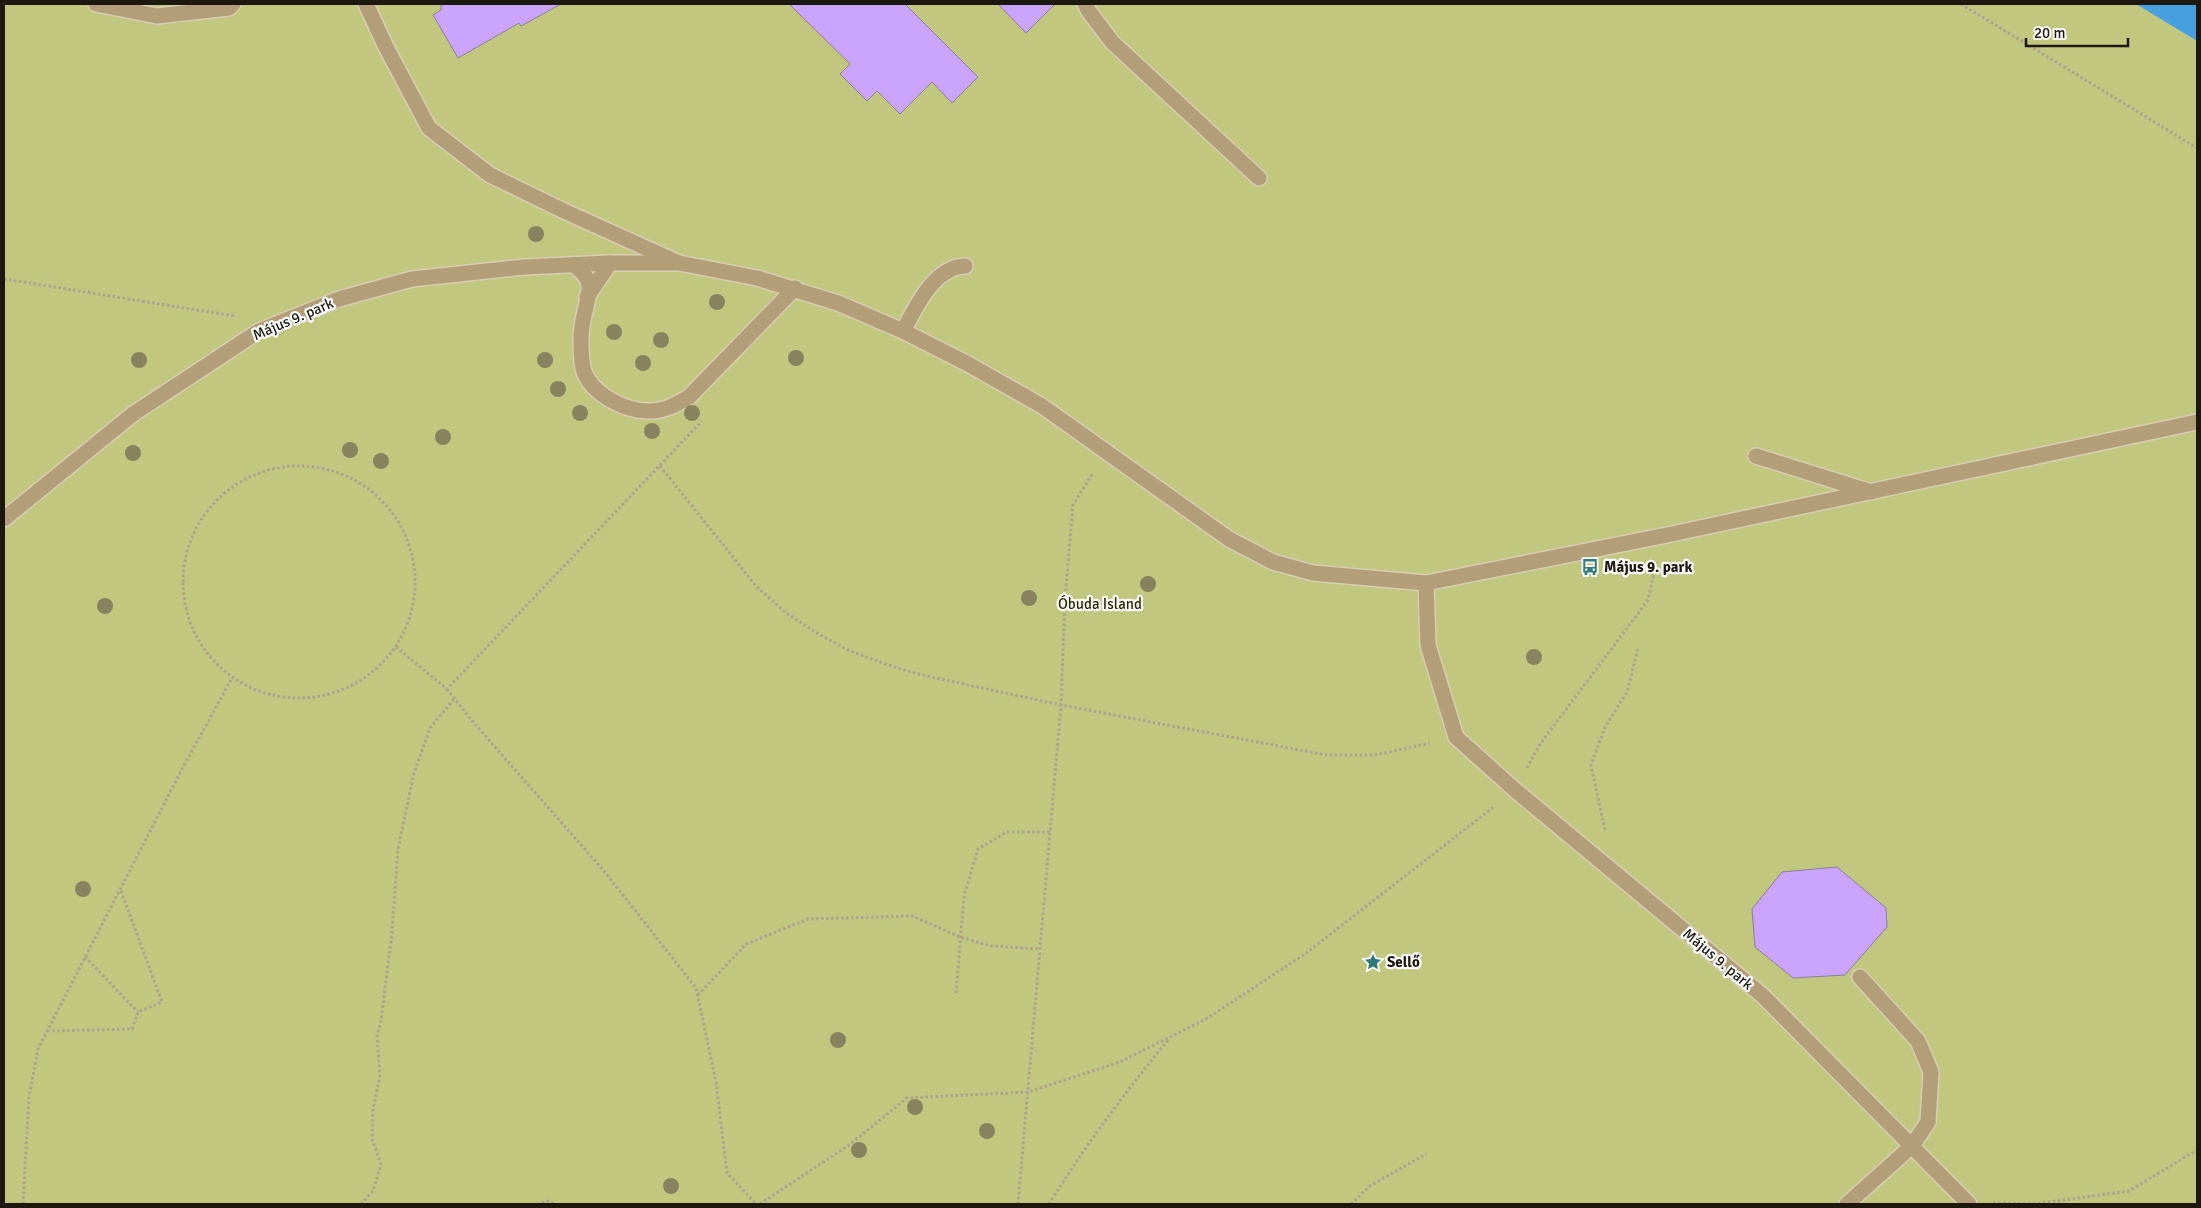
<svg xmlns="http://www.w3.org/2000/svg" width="2201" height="1208" viewBox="0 0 2201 1208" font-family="Signika,sans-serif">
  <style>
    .green { fill: #c2c77f }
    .water { fill: #489fe0 }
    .building { fill: #cba5fd; stroke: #897f98 }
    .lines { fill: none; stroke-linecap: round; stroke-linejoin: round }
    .lane-casing { stroke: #d8ccb3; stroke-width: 18 }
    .street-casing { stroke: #d8ccb3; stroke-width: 18 }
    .path { stroke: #ada28d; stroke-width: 3; stroke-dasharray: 2.5 2.5; stroke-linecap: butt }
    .lane { stroke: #b29f78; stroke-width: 15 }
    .street { stroke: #b29f78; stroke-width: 15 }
    .tree { fill: #88835f }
    .labels { text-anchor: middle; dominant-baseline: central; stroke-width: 4.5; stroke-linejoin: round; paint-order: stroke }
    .street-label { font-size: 15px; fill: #1d180e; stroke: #fff }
    .poi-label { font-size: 15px; font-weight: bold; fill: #1d180e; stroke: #fff; text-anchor: start }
    .park-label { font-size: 15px; fill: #2a2b00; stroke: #fff }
  </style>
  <rect width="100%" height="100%" fill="#fceed3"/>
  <path class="green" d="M4,4H2160V18L2197,41V1204H4Z"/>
  <path class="water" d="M2136,4H2197V41Z"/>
  <path class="building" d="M441,4H561L521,26L519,23L458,58L433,15L441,10Z
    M789,4H905L978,77L952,103L932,82L900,114L877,91L867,101L840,74L850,64Z
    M998,4H1055L1026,33Z
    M1837,867L1886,908L1887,927L1845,975L1793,978L1755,947L1752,909L1782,872Z"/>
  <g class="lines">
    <g class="lane-casing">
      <path id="lane" d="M96,4L157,16L229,8L233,4
        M366,4L386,47L429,128L490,175L564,211L679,263
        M1085,4L1088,10L1112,42L1259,178
        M574,265C580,270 588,276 589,286C590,297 583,315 582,327C580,338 581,351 582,362C584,391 624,412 650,411C665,411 677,404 689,397L795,288
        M587,297L610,263
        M903,331C916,307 934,267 965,266
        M1756,456L1871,492
        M1426,583L1428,645L1456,737L1515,790L1763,996L1969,1204
        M1847,1204L1912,1146L1928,1122L1931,1072L1918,1041L1860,977"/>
    </g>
    <g class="street-casing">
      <path id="street" d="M4,519L133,414L259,331L339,299L412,279L524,267L610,263H679L757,278L838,303L903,331L968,364L1042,406L1229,539L1273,562L1313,573L1426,583L1667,535L2197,422"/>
    </g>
    <path class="path" d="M1961,4L2197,148
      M4,279L235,316
      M183 582a116 116 0 1 1 232 0a116 116 0 1 1-232 0Z
      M660,466L756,586L785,612L815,632L848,650L885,664L922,675L1061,705L1326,755H1376L1430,743
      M396,647L447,689L702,421
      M447,689L473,722L604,871L696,988L716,1082L727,1173L756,1204
      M1527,768L1540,744L1648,600L1656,562
      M1605,830L1591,765L1605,727L1627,692L1638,648
      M85,957L138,1012
      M956,993L964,896L978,849L1007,832H1050
      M698,995L746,944L808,919L912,916L960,937L991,946L1040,949
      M47,1031L132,1029L138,1012L162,1002L120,888
      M1993,1203L2034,1204L2129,1191L2197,1150
      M23,1204L29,1097L38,1049L181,771L232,678
      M361,1204L373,1191L381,1164L372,1139L373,1109L380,1076L377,1037L381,1021L392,933L398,849L414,773L430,728L454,699
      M537,1204L548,1201L555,1204
      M760,1204L849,1145L907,1098L1028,1092L1120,1062L1206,1019L1305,954L1495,806
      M1018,1204L1061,705L1065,599L1073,505L1093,473
      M1049,1204C1085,1146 1125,1092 1169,1039
      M1351,1204L1370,1186L1426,1154"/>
    <use href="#lane" class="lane"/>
    <use href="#street" class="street"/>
  </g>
  <g class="tree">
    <circle cx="536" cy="234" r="8"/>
    <circle cx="717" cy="302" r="8"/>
    <circle cx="614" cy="332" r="8"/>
    <circle cx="661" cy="340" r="8"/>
    <circle cx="796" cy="358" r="8"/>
    <circle cx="139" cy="360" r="8"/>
    <circle cx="545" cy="360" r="8"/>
    <circle cx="643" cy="363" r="8"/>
    <circle cx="558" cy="389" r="8"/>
    <circle cx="580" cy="413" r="8"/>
    <circle cx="692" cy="413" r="8"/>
    <circle cx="652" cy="431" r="8"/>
    <circle cx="443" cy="437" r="8"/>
    <circle cx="350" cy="450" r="8"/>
    <circle cx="133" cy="453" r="8"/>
    <circle cx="381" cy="461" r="8"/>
    <circle cx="1148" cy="584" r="8"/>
    <circle cx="1029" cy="598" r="8"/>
    <circle cx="105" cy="606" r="8"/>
    <circle cx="1534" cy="657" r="8"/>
    <circle cx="83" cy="889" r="8"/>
    <circle cx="838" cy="1040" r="8"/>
    <circle cx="915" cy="1107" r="8"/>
    <circle cx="987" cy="1131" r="8"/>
    <circle cx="859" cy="1150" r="8"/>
    <circle cx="671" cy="1186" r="8"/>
  </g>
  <defs>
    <g id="bus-bare" transform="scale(1.35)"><path d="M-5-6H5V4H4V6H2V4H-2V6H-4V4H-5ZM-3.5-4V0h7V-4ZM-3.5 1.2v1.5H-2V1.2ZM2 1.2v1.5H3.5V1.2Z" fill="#307a79" stroke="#fff" stroke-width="2.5" paint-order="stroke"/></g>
    <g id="sight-bare" transform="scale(1.35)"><path d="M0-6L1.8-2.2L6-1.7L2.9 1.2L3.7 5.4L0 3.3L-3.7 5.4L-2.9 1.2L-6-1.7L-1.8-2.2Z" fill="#307a79" stroke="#fff" stroke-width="2.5" paint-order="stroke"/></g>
  </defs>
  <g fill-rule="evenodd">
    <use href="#bus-bare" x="1590" y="567"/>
    <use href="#sight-bare" x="1373" y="962"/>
  </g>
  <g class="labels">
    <g class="street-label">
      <text transform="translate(293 319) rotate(-23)">Május 9. park</text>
      <text transform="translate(1718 959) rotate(40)">Május 9. park</text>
    </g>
    <g class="poi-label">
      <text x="1604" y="567">Május 9. park</text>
      <text x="1387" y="962">Sellő</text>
    </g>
    <g class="park-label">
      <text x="1100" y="604">Óbuda Island</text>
    </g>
  </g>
  <rect width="2201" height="1208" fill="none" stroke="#1d180e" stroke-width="10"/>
  <path d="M2026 38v8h102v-8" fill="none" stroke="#1d180e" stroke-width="2.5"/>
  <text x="2034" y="38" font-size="15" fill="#1d180e" stroke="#ffffff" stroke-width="4" paint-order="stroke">20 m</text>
</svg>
